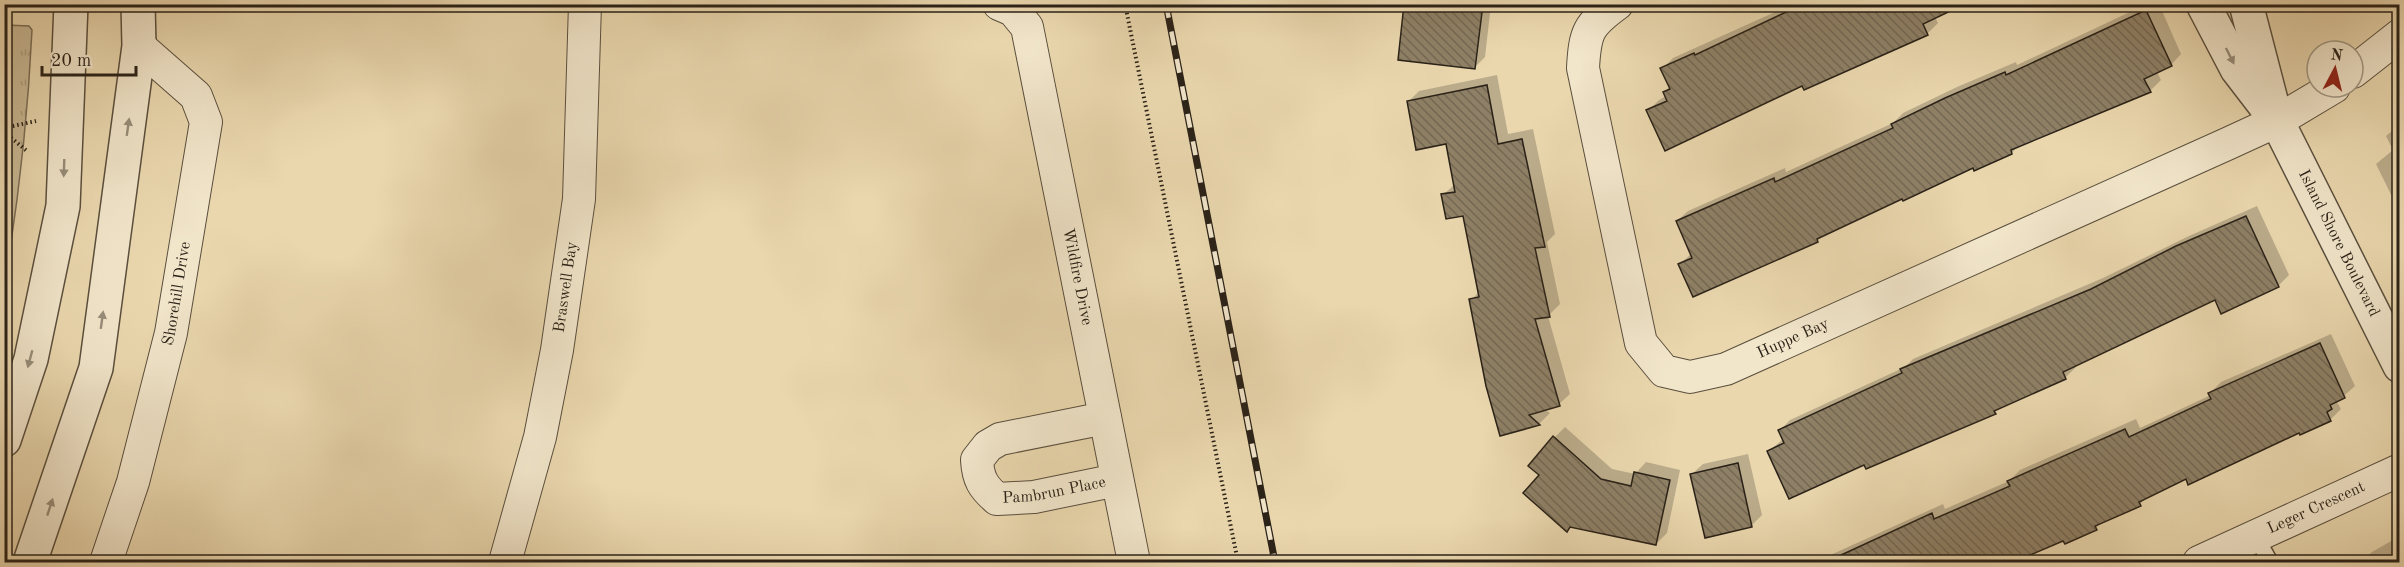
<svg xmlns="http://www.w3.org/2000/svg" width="2404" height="567" viewBox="0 0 2404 567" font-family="'Old Standard TT',serif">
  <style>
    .park { fill: url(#park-tufts); stroke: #7a6d56; stroke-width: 1.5 }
    .shadow { fill: #0003 }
    .building { fill: url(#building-back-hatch); stroke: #2a2218; stroke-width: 1.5 }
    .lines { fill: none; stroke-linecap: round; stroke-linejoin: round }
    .service-casing { stroke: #5a4f3e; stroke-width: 18 }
    .minor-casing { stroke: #5a4f3e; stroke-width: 34 }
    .tertiary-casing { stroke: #5a4f3e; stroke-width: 36 }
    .path { stroke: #2a2218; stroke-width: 4; stroke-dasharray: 1.5 3; stroke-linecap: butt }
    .service { stroke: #f1e5ca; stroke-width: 15 }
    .minor { stroke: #f1e5ca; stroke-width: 32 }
    .tertiary { stroke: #f1e5ca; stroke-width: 33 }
    .rail-casing { stroke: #2a2218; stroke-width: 7 }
    .rail { stroke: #f1e5ca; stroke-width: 4.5; stroke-dasharray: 14; stroke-linecap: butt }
    .oneway { fill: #978d7a }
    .labels { text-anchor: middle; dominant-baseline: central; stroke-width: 6; stroke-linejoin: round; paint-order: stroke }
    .street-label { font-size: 16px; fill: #2a2218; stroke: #f1e5ca }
  </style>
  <defs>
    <pattern id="park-tufts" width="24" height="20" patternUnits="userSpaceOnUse" patternTransform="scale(1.5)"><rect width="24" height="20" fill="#c9b894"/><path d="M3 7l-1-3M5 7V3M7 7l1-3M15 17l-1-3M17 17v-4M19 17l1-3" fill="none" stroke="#ad9e7f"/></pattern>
    <pattern id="building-back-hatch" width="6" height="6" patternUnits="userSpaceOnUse" patternTransform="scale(1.5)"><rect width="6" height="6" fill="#8e8066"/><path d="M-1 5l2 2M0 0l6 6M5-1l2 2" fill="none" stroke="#746853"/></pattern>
  </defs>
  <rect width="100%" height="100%" fill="#ead7ae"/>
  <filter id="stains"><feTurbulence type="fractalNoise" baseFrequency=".00333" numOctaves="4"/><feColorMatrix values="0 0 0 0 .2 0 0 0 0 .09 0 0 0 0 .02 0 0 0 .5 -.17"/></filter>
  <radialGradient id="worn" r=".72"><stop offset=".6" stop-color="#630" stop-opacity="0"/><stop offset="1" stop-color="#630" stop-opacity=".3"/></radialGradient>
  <path class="park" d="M5,25L29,26L32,30C28,115 19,197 5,281Z"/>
  <path class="shadow" d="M1405,4H1491L1485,57L1474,68Z
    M1793,4H1960L1935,17L1938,23L1927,34L1803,84L1648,111L1659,100L1666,96L1665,92L1670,86L1662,69L1673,58Z
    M2147,4H2159L2181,54L2171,65L2157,72L2161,80L2150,91L2020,144L2012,153L1974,166L1823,235L1817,241L1680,264L1691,254L1677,221L1688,211L1785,168L1786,172L1893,123L1903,113L1957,87L2016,62L2017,65Z
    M1497,75L1508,134L1533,129L1555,234L1547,242L1560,304L1548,316L1570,394L1559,404L1544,409L1550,413L1539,424L1501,434L1471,300L1479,292L1464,214L1443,195L1455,184L1447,143L1408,102L1419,91Z
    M2400,124V213L2376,164L2393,150L2386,136Z
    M2257,206L2289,275L2278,286L2216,298L2075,365L2076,367L2065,378L1938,438L1865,463L1769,451L1783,439L1779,431L1790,420L1905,367L1913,359L2103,278L2189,236Z
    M2331,334L2355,386L2337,402L2341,409L2330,420L2187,477L2149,495L2140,504L2104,520L2096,528L2064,539L2010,562H1996L1992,553L1971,562H1815L1943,504L1945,509L2009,481L2020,470L2136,419L2140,428L2211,395L2210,393L2221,382Z
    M1565,427L1612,469L1635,474L1646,462L1680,470L1667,533L1656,544L1541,475L1554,438Z
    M1748,454L1762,515L1751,526L1692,474L1703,464Z
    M2400,536V562H2361L2372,552Z"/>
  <path class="building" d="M1404,4H1483L1475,69L1398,60Z
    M1803,4H1965L1923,24L1928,35L1804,90L1802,86L1665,151L1646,110L1667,101L1663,92L1670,89L1660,68L1694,53L1695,55Z
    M2146,10L2172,66L2144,79L2151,92L2011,150L2012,154L1974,171L1973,168L1903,201L1902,199L1817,239L1818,242L1693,297L1678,264L1692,258L1676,221L1774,178L1775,182L1893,128L1891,124L1945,98L2005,72L2006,75Z
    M1487,85L1498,144L1522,139L1545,247L1535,248L1550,317L1535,319L1560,406L1529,415L1540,425L1500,436L1486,386L1469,299L1479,297L1463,216L1446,219L1441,194L1455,192L1446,144L1416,150L1407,101Z
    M2246,216L2279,287L2221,314L2215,300L2063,372L2066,379L1994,411L1996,414L1866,469L1864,465L1789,499L1767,451L1784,443L1778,430L1902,373L1900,369L2091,289L2176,246Z
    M2320,343L2345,398L2330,405L2332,409L2327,412L2331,421L2300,435L2299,433L2188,485L2186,479L2139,502L2141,506L2095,526L2097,530L2065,544L2063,541L2014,562H1826L1932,513L1934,519L2010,486L2007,481L2125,429L2129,437L2211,399L2208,393Z
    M1553,436L1601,479L1631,486L1634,472L1670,480L1656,545L1570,527L1567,532L1523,493L1539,475L1528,466Z
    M1738,463L1752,527L1705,538L1690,474Z"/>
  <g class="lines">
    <g class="service-casing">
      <path id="service" d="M2256,537L2270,562"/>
    </g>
    <g class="minor-casing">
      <g id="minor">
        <path id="s1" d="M999,4L1013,10L1027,27L1134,562"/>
        <path id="s2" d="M1617,4C1588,25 1585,32 1583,68L1641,343L1664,371L1690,377L1726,369L2227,144L2277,121L2334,87"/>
        <path d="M2353,72L2400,35"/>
        <path id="s3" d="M1105,418L1000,439L988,446L977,460C978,479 983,487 997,499L1034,497L1117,480"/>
        <path id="s4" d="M106,562L133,482L171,333L206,122L196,96L139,46"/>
        <path id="s5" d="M505,562L540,437L557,350L579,199L585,4"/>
        <path id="s6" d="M2199,562L2400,470"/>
      </g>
    </g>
    <g class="tertiary-casing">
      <g id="tertiary">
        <path id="s7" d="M2203,4L2237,69L2277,121L2400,366"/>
        <path d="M2246,4L2273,108"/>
        <path d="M4,440L31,359L63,206L71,4"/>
        <path d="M30,562L96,368L139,46L138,4"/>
      </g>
    </g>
    <path class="path" d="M1125,4L1238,562
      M4,128L36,121
      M4,132L27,151"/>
    <use href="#service" class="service"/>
    <use href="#minor" class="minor"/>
    <use href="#tertiary" class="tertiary"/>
    <g class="rail-casing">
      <path id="rail" d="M1166,4L1275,562"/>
    </g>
    <use href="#rail" class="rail"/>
  </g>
  <defs><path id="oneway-solid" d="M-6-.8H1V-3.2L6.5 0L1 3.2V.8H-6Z" transform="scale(1.5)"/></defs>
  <g class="oneway">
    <use href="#oneway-solid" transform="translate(2230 56) rotate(63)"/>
    <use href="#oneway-solid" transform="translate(128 127) rotate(-82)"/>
    <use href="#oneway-solid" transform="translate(64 168) rotate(92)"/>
    <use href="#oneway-solid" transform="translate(102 320) rotate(-82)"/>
    <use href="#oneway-solid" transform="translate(30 359) rotate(105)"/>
    <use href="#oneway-solid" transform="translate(50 507) rotate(-72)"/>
  </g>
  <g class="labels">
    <g class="street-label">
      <text stroke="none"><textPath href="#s7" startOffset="276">Island Shore Boulevard</textPath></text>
      <text stroke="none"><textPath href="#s1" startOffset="292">Wildfire Drive</textPath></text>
      <text stroke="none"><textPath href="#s5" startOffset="282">Braswell Bay</textPath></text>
      <text stroke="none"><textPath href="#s4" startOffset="278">Shorehill Drive</textPath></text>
      <text stroke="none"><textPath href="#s2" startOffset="531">Huppe Bay</textPath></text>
      <text stroke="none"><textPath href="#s3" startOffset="242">Pambrun Place</textPath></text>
      <text stroke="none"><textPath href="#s6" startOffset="129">Leger Crescent</textPath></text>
    </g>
  </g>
  <rect width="2404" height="567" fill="none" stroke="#ead7ae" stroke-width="24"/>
  <rect x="6" y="6" width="2392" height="555" fill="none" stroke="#2a2218" stroke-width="3"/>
  <rect x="12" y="12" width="2380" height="543" fill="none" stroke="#2a2218" stroke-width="1.5"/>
  <g transform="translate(2335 69) rotate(7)"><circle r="28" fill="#f1e5ca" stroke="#a19783" stroke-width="1.5"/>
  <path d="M0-4.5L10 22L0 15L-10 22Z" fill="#8f2418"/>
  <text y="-9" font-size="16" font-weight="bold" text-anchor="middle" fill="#2a2218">N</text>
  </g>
  <path d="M42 66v9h94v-9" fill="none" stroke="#2a2218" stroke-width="3"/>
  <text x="51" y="66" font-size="18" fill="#2a2218" stroke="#f1e5ca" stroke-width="4.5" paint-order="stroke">20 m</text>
  <rect width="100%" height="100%" filter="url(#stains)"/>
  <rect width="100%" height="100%" fill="url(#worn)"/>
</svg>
